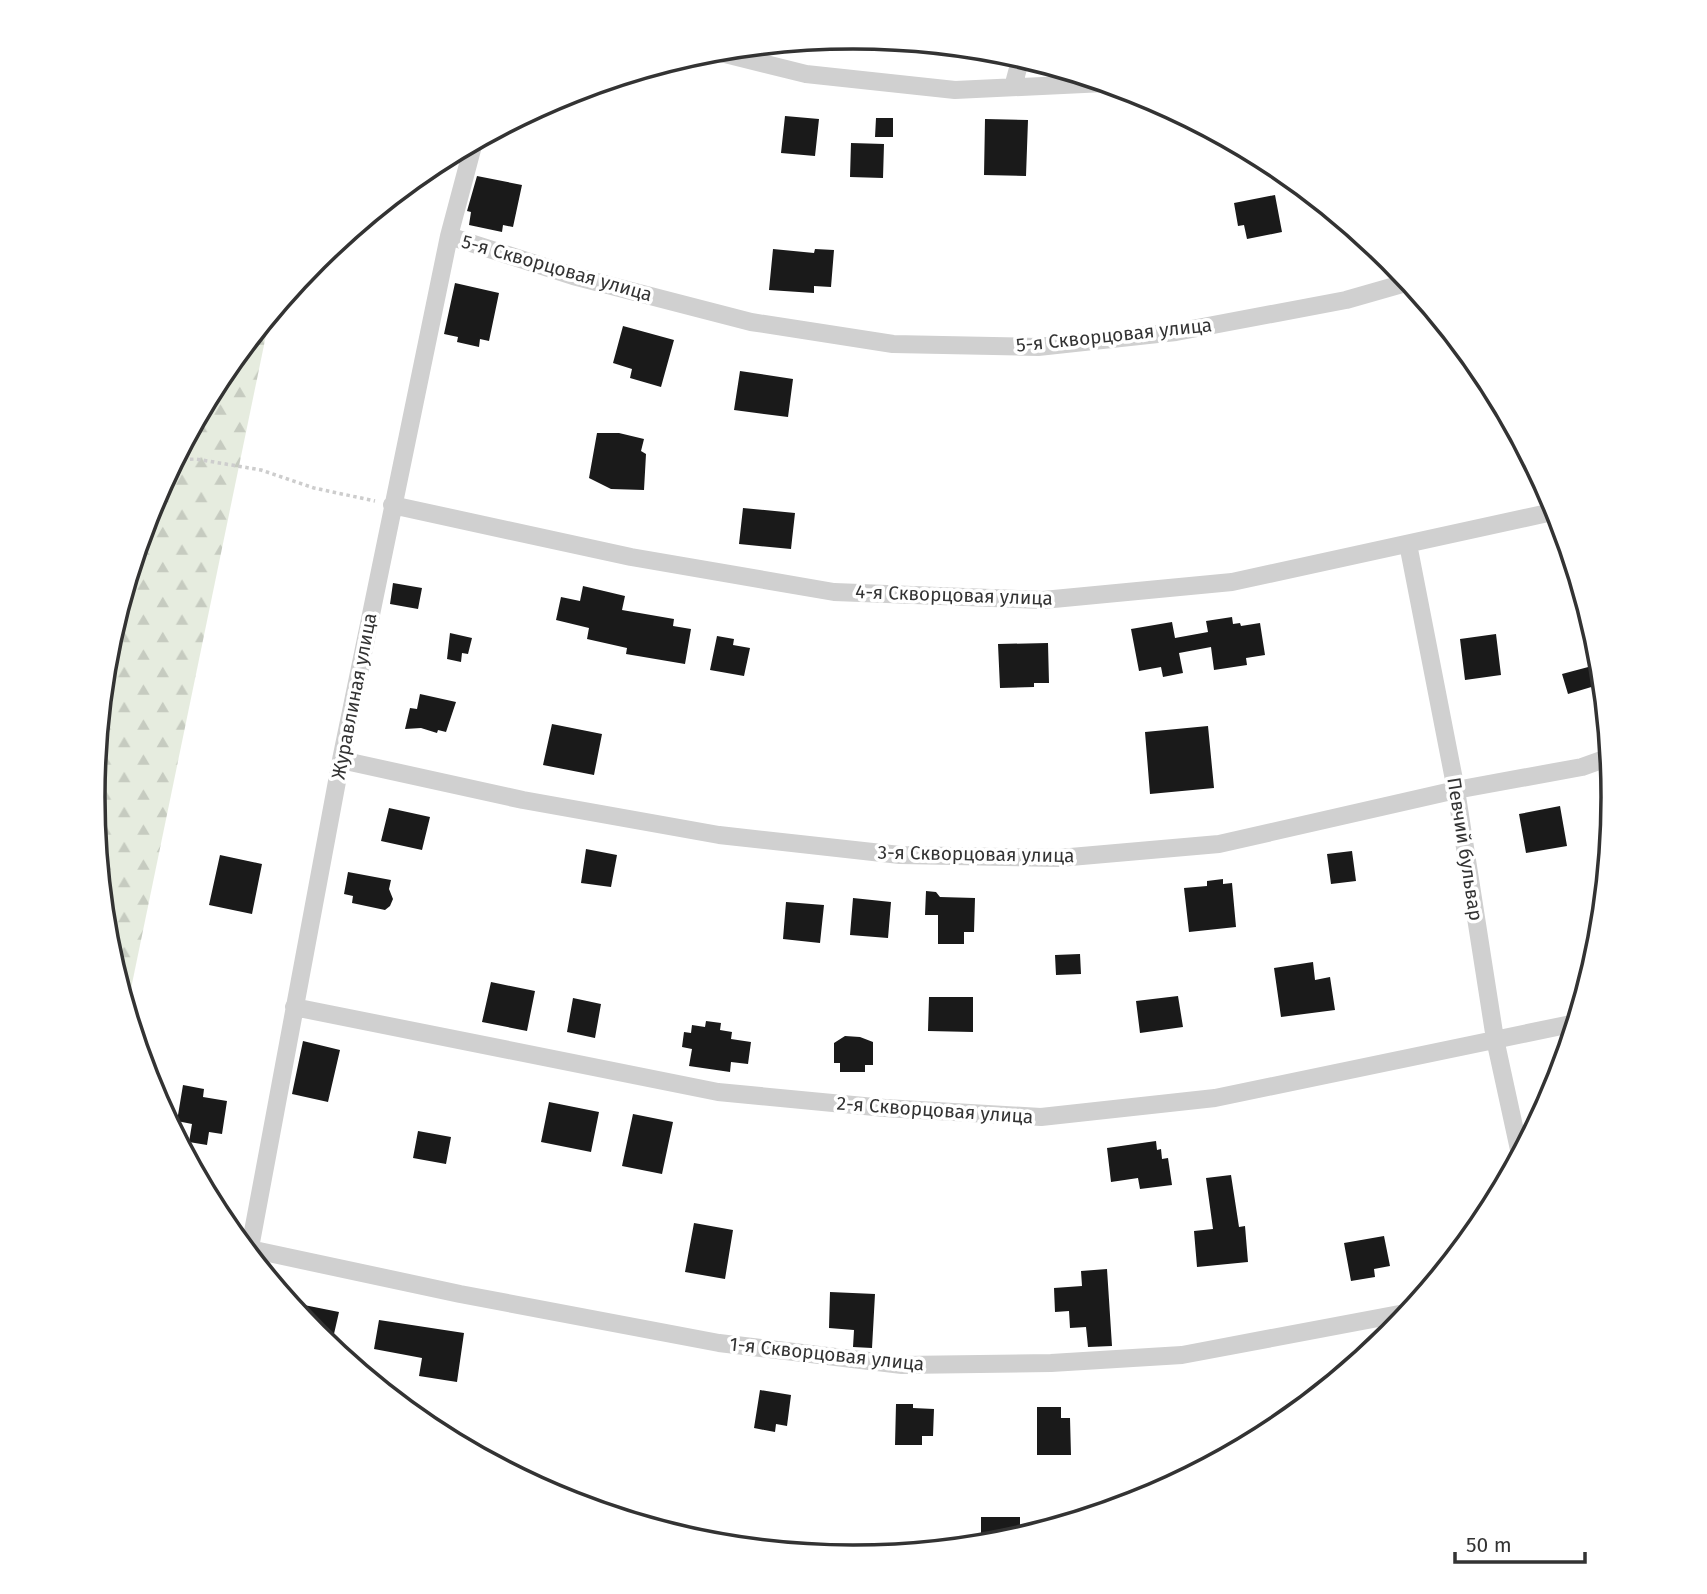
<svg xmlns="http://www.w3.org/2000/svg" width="1707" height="1594" viewBox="0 0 1707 1594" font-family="'Fira Sans',sans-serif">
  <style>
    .forest { fill: url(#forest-firs) }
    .building { fill: #1a1a1a }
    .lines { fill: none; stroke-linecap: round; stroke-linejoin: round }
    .path { stroke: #cdcdcd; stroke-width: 3.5; stroke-dasharray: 3.5 3.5; stroke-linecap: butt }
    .minor { stroke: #d0d0d0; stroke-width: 18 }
    .labels { text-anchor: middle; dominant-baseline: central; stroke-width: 7; stroke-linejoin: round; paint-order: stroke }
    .street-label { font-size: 19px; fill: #333; stroke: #fff }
    .rim { fill: none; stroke: #333; stroke-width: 3.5 }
  </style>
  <defs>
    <pattern id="forest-firs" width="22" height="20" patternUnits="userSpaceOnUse" patternTransform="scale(1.75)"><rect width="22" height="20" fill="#e6ecdf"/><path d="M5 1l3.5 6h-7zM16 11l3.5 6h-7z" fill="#c6cbc0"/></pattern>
  </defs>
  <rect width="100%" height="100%" fill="#fff"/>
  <path class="forest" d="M270,316L127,1008L108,945L93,797L108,648L151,506L222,374Z"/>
  <path class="building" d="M785,116L819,119L815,156L781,153Z
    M876,118H893V137H875Z
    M985,119L1028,120L1026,176L984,175Z
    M851,143L884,144L883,178L850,177Z
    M477,176L522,185L513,227L503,225L502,232L469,225L471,212L467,211Z
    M1275,195L1282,232L1247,239L1244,225L1238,226L1234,203Z
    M773,249L814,253L815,249L834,250L831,287L814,286V293L769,290Z
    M455,283L499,293L489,341L480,339L479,347L457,342L458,337L444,334Z
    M623,326L674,340L661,387L630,378L632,369L613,363Z
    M740,371L793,379L788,417L734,410Z
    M597,433H619L644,439L641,451L646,454L644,490L611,489L589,478Z
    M743,508L795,513L791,549L739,544Z
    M393,583L422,588L418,609L390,604Z
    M583,586L625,596L622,610L674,619L673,626L691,629L685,664L626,654L627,648L587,639L589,628L556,620L561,597L580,601Z
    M1232,617L1233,624L1240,623L1241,626L1260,623L1265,655L1246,658L1247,665L1214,670L1211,647L1179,653L1183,673L1163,677L1161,667L1139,671L1131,629L1172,622L1175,638L1208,632L1206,621Z
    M450,633L472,638L468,654L462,653L461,662L447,659Z
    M1496,634L1501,675L1465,680L1460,639Z
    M717,636L734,639L733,645L750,648L744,676L710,670Z
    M1048,643L1049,683H1034V687L1000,688L998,644Z
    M1592,666L1598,685L1568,694L1562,674Z
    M420,694L456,702L446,732L438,730L437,733L421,728L405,729L410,708L417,709Z
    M552,724L602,734L594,775L543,765Z
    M1208,726L1214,788L1150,794L1145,732Z
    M1560,806L1567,846L1526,853L1519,814Z
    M389,808L430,817L422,850L381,841Z
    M586,849L617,855L611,887L581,883Z
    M1352,851L1356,881L1331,884L1327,854Z
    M220,855L262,864L252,914L209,905Z
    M348,872L391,880L389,889L393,899L390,906L385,910L352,903L353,896L344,894Z
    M1223,879V884L1232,883L1236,927L1189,932L1184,888L1207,886V881Z
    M926,891L936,892L940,897L975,898L974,932H964V944H938V915H925Z
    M853,898L891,902L888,938L850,935Z
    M786,902L824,905L820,943L783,939Z
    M1080,954L1081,974L1056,975L1055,955Z
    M1313,962L1315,980L1330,977L1335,1010L1281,1017L1274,968Z
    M491,982L535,991L527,1031L482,1022Z
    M1178,996L1183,1027L1140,1033L1136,1001Z
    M929,997H973V1032L928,1031Z
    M573,998L601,1004L595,1038L567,1032Z
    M706,1021L721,1023L720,1030L732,1032L731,1039L751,1042L748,1064L731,1062L730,1072L689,1066L692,1049L682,1047L684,1032L691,1033L692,1025L705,1027Z
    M845,1036L860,1037L873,1042V1065H865V1072H840V1063H834V1043Z
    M303,1041L340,1050L328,1102L292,1094Z
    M183,1085L204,1089L203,1097L227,1101L222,1134L209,1132L207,1145L189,1142L192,1124L177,1121Z
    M549,1102L599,1112L591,1152L541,1142Z
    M633,1114L673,1122L662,1174L622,1166Z
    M418,1131L451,1137L446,1164L413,1158Z
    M1156,1141L1157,1150L1161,1149L1162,1159L1168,1158L1172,1185L1140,1189L1138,1178L1111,1182L1107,1148Z
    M1231,1175L1239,1227L1245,1226L1248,1262L1197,1267L1194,1231L1213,1229L1206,1178Z
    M694,1223L733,1230L725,1279L685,1272Z
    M1384,1236L1390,1266L1374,1269L1375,1277L1351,1281L1344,1243Z
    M1107,1269L1112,1346L1088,1347L1086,1327L1070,1328L1069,1311L1055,1312L1054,1288L1082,1286L1081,1271Z
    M830,1292L875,1294L872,1348L853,1347L854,1330L829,1328Z
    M289,1302L339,1312L331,1347L316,1334Z
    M379,1320L464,1333L457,1382L419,1376L422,1358L374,1349Z
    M760,1390L791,1395L787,1426L776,1424L775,1432L754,1428Z
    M896,1404H913V1408L934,1409L933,1436H922V1445H895Z
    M1037,1407H1061V1418H1070L1071,1455H1037Z
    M981,1517H1020V1537L1001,1543L981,1545Z"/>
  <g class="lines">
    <path class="path" d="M176,460L196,459L261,470L314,488L375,501
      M156,497L165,494L177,460"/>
    <path class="minor" d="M713,51L806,74L955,90L1105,83
      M1013,87L1021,57
      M449,236L573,276L751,322L893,344L1038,347L1176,332L1346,300L1409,282
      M392,505L631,557L834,592L1043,600L1232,582L1557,511
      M1408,544L1456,790L1495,1039L1520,1154
      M341,760L523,800L719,835L900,855L1059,858L1219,844L1456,790L1582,767L1610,757
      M294,1007L718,1092L885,1108L1041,1117L1215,1098L1576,1023
      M250,1249L460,1294L719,1343L902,1365L1051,1363L1182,1355L1410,1312
      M249,1253L341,760L449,236L474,142"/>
  </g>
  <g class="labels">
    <g class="street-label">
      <text transform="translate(557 268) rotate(16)">5-я Скворцовая улица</text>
      <text transform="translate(1114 335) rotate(-6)">5-я Скворцовая улица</text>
      <text transform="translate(954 595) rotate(2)">4-я Скворцовая улица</text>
      <text transform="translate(354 696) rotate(-79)">Журавлиная улица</text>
      <text transform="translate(1465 849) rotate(81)">Певчий бульвар</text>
      <text transform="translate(976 854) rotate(1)">3-я Скворцовая улица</text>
      <text transform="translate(935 1110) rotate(4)">2-я Скворцовая улица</text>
      <text transform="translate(827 1354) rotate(6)">1-я Скворцовая улица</text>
    </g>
  </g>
  <path d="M0 0H1707V1594H0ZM105 797a748 748 0 1 1 1496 0a748 748 0 1 1-1496 0Z" fill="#fff" fill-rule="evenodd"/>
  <path class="rim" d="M105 797a748 748 0 1 1 1496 0a748 748 0 1 1-1496 0Z"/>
  <path d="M1455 1552v10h130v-10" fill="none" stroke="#333333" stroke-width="3.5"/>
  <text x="1466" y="1552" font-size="21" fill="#333333" stroke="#ffffff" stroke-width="5" paint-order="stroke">50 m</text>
</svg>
